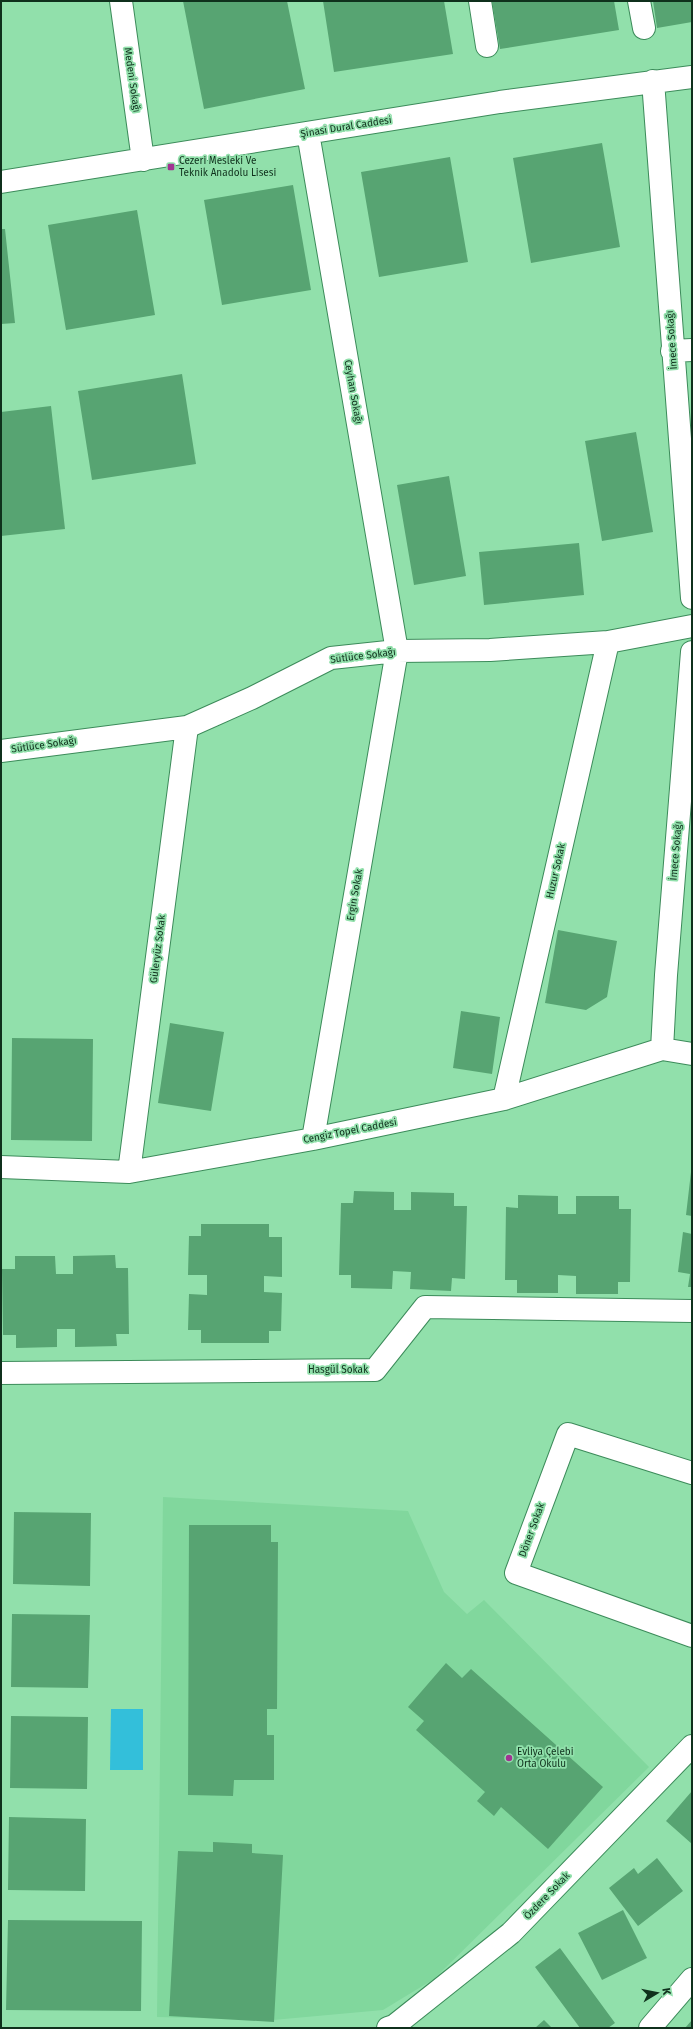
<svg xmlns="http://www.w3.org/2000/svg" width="693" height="2029" viewBox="0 0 693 2029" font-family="'Fira Sans',sans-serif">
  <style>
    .built { fill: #81d79d }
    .water { fill: #33bfda }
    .building { fill: #57a472 }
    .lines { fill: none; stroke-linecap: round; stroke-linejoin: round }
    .minor-casing { stroke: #3c8b5a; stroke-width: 24 }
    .minor { stroke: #fff; stroke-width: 22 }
    .poi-dot { fill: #a13392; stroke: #91e0ab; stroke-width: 1.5 }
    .labels { text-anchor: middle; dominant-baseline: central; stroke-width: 3.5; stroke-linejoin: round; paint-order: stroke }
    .street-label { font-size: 10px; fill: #0f301c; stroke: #91e0ab }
    .poi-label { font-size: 10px; fill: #0f301c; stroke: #91e0ab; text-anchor: start }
  </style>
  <rect width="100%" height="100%" fill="#91e0ab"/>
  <path class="built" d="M163,1497L408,1511L444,1592L467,1614L484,1600L649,1767L434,1979L383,2010L273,2020L157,2017Z"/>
  <path class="water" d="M111,1709H143V1770H110Z"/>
  <path class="building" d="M183,1H287L305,89L204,109Z
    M323,1H444L453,54L334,72Z
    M492,1H614L619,30L500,49Z
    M653,1H692V22L657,28Z
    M602,143L620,247L531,263L513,158Z
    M450,157L468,262L379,277L361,172Z
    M293,185L311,290L222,305L204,200Z
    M137,210L155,315L66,330L48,225Z
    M1,229H5L15,323L1,324Z
    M182,374L196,464L92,480L78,391Z
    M51,406L65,529L1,536V412Z
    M636,432L653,532L602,541L585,441Z
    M449,476L466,576L414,585L397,485Z
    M579,543L584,595L484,605L479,552Z
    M558,930L617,941L607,997L586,1010L545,1003Z
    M461,1011L500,1017L492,1074L453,1068Z
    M170,1023L224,1032L211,1111L158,1103Z
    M12,1038L93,1039L92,1141L11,1140Z
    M691,1172H692V1216L686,1215Z
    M354,1191L394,1192V1210H411V1192L454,1193V1206H467L465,1279L452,1278L451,1291L410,1289L411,1272L393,1271L392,1289L351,1288V1275H339L341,1203H353Z
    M518,1195L558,1196V1214H576V1196H619V1209H631L630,1282H618V1294H576V1276L558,1275V1293H517V1280H505L506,1207L518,1208Z
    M201,1224H269V1237H282V1277L264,1276V1292L282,1293L281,1331H269V1343H201V1330H188L189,1294L207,1295V1275H188L189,1236H201Z
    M683,1232L692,1234V1287H688L690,1274L678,1272Z
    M115,1255L116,1268H128L129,1334H116L117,1346L75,1347V1329H57V1347L16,1348V1335H3L2,1269H15V1256H55L56,1274H73V1256Z
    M14,1512L91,1513L90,1586L13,1584Z
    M189,1525H271V1542H278L277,1709H267V1735H274V1780H234L233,1796L188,1795Z
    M12,1614L90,1615L88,1688L11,1687Z
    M446,1663L462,1678L471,1669L603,1787L548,1849L501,1807L494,1816L477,1801L485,1792L416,1730L424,1721L408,1707Z
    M11,1716L88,1717L87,1789L10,1788Z
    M692,1791V1844L666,1821Z
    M9,1817L86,1819L85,1891L8,1890Z
    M213,1842L252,1844V1853L283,1855L274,2022L169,2016L178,1851L213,1852Z
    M657,1858L683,1891L638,1926L609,1888L634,1868L638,1874Z
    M623,1910L647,1958L602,1980L578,1933Z
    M8,1920L142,1921L141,2011L6,2010Z
    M560,1948L615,2023L608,2028H580L535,1967Z
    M544,2020L552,2028H535Z
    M692,2020V2028H685Z"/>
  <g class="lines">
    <g class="minor-casing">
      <path id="minor" d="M121,1L143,160
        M480,1L487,46
        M639,1L644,28
        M653,81L692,598
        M308,133L397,651L313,1139
        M1,182L500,102L692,77
        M672,351L692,350
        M1,751L187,727L252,698L331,658L397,651L490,650L608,642L692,626
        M662,1049L666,975L692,652
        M504,1099L608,642
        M1,1167L129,1172L313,1139L504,1099L662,1049L692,1054
        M129,1172L187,727
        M1,1373L375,1370L425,1307L692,1311
        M692,1473L568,1434L516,1573L692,1636
        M388,2028L394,2026L511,1933L692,1746
        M650,2028L692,1979"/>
    </g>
    <use href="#minor" class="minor"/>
  </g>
  <g class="poi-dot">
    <rect x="167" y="163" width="8" height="8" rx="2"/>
    <circle cx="509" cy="1758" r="4"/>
  </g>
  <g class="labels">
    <g class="street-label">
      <text transform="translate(132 80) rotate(82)">Medeni Sokağı</text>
      <text transform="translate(346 127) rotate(-9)">Şinasi Dural Caddesi</text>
      <text transform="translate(672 340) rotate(-94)">İmece Sokağı</text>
      <text transform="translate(353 392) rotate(80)">Ceyhan Sokağı</text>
      <text transform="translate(363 656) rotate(-7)">Sütlüce Sokağı</text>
      <text transform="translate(44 745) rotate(-8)">Sütlüce Sokağı</text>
      <text transform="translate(676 851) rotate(-85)">İmece Sokağı</text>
      <text transform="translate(556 871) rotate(-77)">Huzur Sokak</text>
      <text transform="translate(355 895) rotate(-80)">Ergin Sokak</text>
      <text transform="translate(158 949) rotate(-83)">Güleryüz Sokak</text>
      <text transform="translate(350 1131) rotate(-11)">Cengiz Topel Caddesi</text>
      <text x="338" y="1370">Hasgül Sokak</text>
      <text transform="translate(532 1530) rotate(-70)">Döner Sokak</text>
      <text transform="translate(547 1896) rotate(-46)">Özdere Sokak</text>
    </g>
    <g class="poi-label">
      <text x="179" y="161">Cezeri Mesleki Ve<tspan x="179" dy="12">Teknik Anadolu Lisesi</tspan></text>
      <text x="517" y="1752">Evliya Çelebi<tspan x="517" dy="12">Orta Okulu</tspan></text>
    </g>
  </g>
  <rect width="693" height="2029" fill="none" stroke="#0f301c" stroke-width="4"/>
  <g transform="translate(657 1993) rotate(80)" stroke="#91e0ab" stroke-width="3" paint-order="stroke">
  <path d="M0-3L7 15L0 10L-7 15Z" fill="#0f301c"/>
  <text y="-6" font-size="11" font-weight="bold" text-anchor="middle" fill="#0f301c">K</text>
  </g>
</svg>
